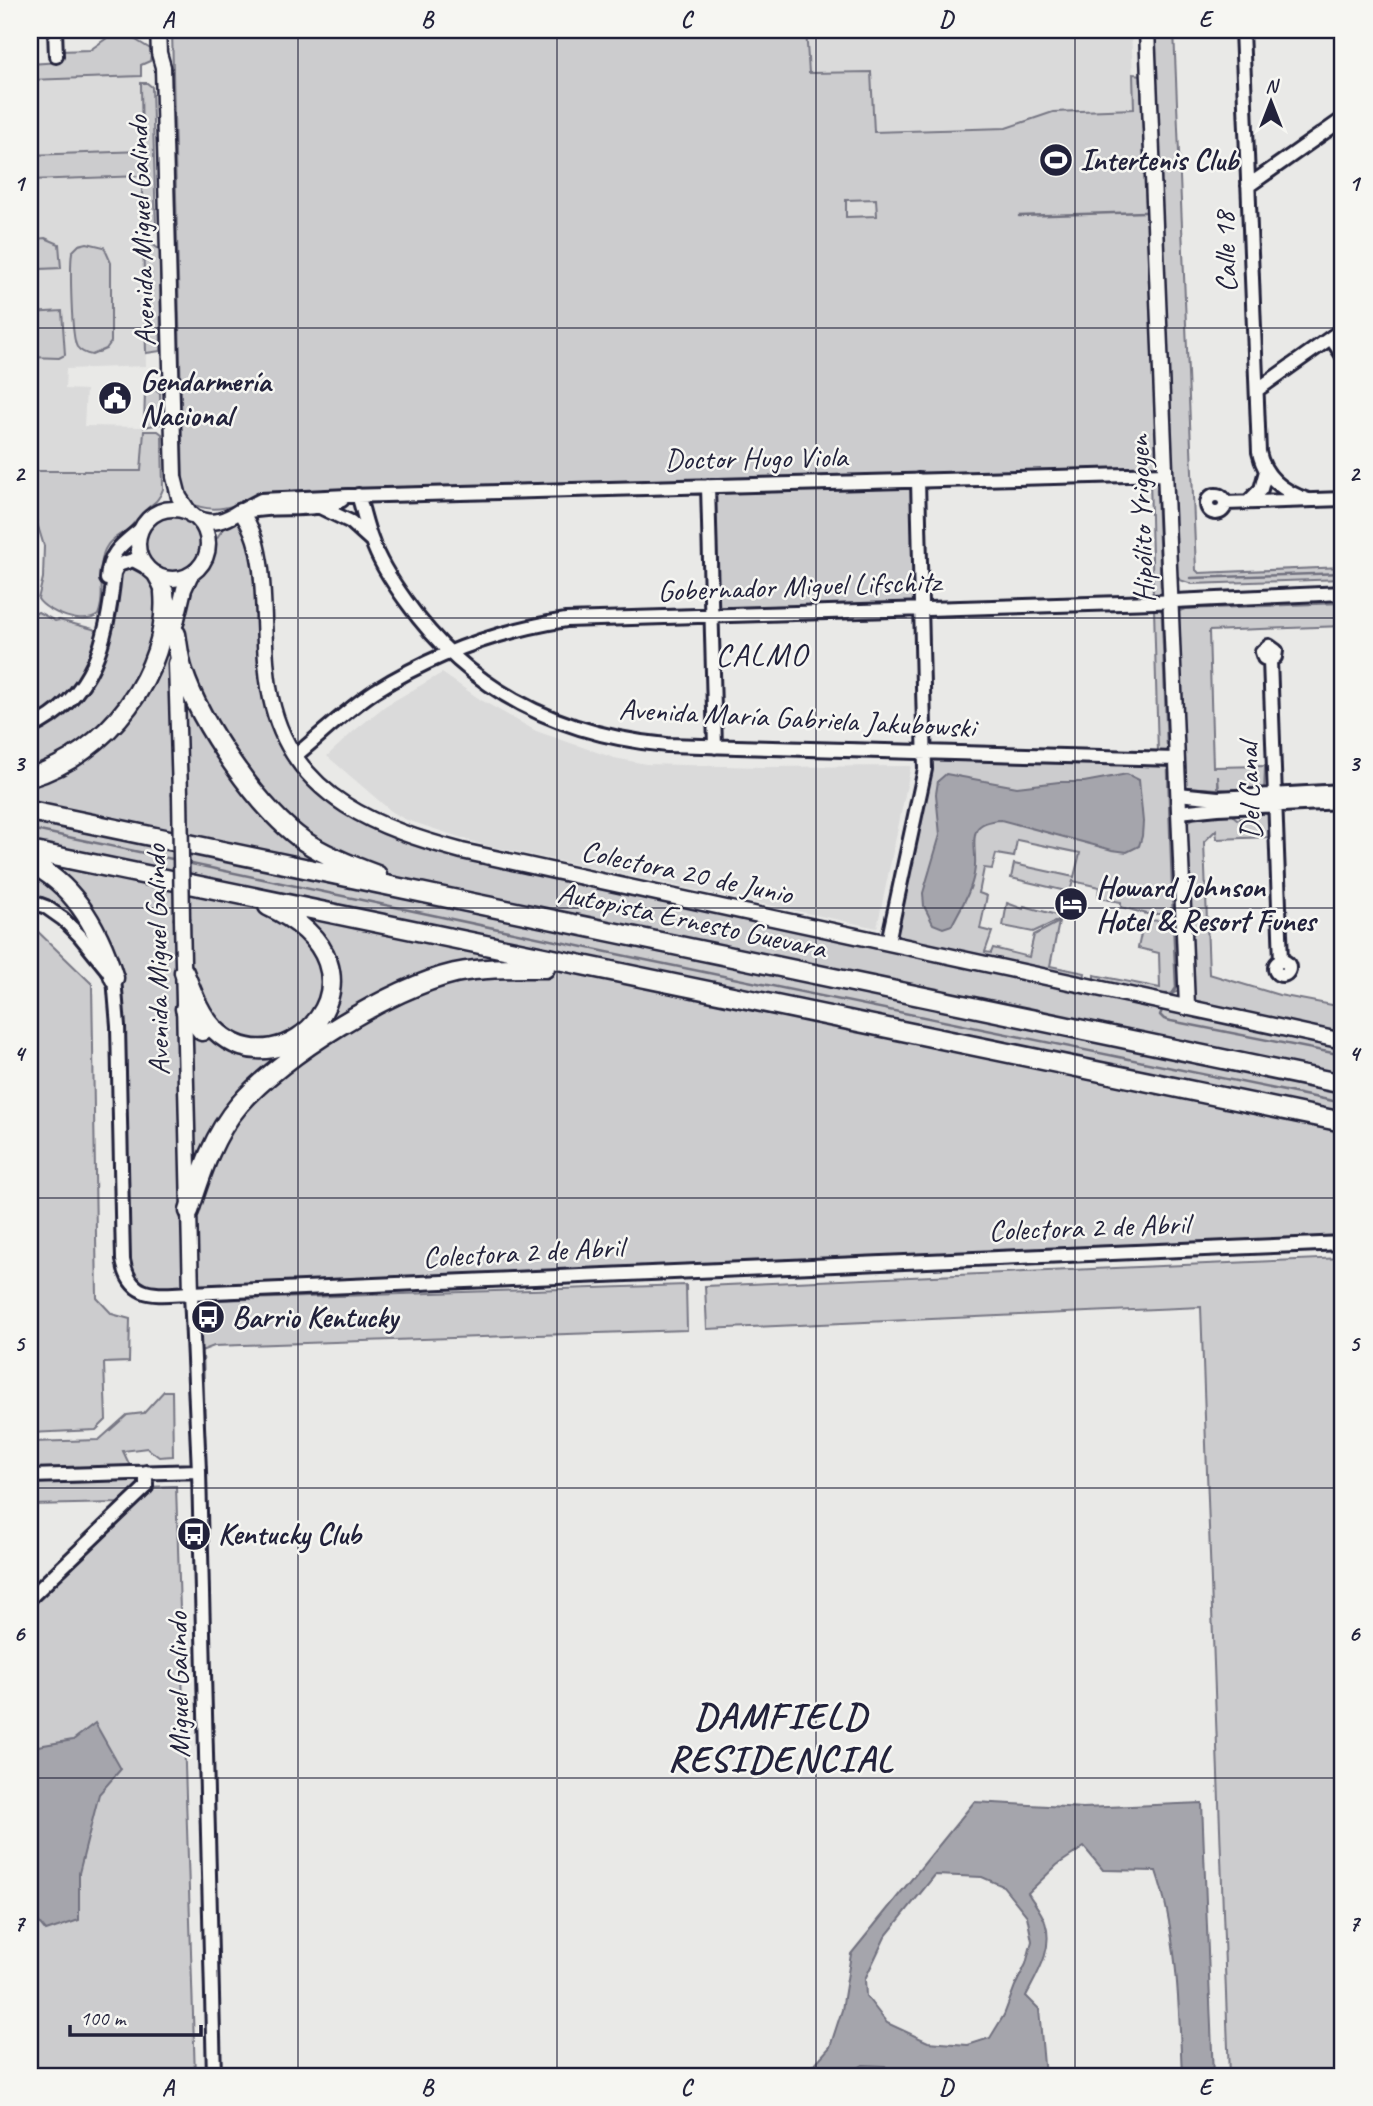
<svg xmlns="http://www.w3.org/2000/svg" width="1373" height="2106" viewBox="0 0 1373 2106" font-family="Caveat,sans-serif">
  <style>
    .built { fill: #dadada }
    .green { fill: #ccccce; stroke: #777784; stroke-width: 2; fill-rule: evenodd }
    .water { fill: #a5a5ac; stroke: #71717f; stroke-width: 2; fill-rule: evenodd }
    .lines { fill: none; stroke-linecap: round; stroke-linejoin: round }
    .stream { stroke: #71717f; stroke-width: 2.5 }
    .minor-casing { stroke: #22223b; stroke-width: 18 }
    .major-casing { stroke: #22223b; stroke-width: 19 }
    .highway-casing { stroke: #22223b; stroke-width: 23 }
    .minor { stroke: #f6f6f2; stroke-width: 12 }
    .major { stroke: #f6f6f2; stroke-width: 14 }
    .highway { stroke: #f6f6f2; stroke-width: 18 }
    .major-bridge-casing { stroke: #22223b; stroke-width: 19; stroke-linecap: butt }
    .major-bridge { stroke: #f6f6f2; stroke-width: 14 }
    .grid { fill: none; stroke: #22223b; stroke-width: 2; stroke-opacity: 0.55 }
    .labels { text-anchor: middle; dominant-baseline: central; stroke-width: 5; stroke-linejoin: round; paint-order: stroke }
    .poi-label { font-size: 30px; font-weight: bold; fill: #22223b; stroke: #f6f6f2; text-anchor: start }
    .street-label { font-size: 30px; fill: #22223b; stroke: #f6f6f2 }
    .neighbourhood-label { font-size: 32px; letter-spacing: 2px; fill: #22223b; stroke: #f6f6f2 }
    .district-label { font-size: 37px; font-weight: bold; letter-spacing: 2px; fill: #22223b; stroke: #f6f6f2 }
    .neatline { fill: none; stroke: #22223b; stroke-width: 2.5 }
    .grid-label { font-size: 23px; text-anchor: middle; font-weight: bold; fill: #22223b }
  </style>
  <rect width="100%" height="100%" fill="#e9e9e7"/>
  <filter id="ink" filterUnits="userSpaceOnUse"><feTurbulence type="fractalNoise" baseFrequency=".0143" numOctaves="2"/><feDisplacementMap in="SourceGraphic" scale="14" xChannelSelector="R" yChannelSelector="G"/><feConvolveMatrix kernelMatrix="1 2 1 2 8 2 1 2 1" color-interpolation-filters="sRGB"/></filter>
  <g filter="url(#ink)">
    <path class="built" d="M795,30H1131L1139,209L846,217L845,200L876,199L871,73H809L806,30Z
      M141,76L142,151L30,155V80Z
      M142,176L146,366L66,369L65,389L86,390L84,426L144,427L142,471H30V180Z
      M442,673L481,700L536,731L614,758L646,764L762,767L911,766L877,928L483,845L404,819L391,811L327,756L354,731L385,706Z"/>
    <path class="green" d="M172,30H806L809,73L871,72L874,132L1006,128L1053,112L1134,109L1133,74L1143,75L1158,469L261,492C237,507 212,516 187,501L180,480H183ZM876,199L877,216L846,217V200Z
      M1151,30H1174L1196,570L1199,573L1343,567V579L1192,584L1180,580L1175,573Z
      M131,37L152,50L150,61L141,65V76L30,80V64L60,62V51L90,50L107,38Z
      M141,83H147L152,87L156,228L142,229V176L30,180V155L142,151Z
      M143,237L160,250L161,351L146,353Z
      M45,238L59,244L61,268L40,269V278H30V240Z
      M87,243L104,247L111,263V342L106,349L92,355C86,354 81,352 77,347C71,337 70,266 72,252L79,245Z
      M62,311L65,355L59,358L30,357V313Z
      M157,390L160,393L161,424L144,427L145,391Z
      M144,431H158L162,434L163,489C159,502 151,504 142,513C137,518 134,524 128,529C121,535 112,538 107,546C95,563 107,594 98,615C84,626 47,613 38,599L43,578L44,546L35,517L30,509V471H141Z
      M1150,478L1154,479L1161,487L1164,593L1161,597L1153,598Z
      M909,486L913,493L916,599L910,605L719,608L716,604L714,495L716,491Z
      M236,516L250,525L269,686L303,768L391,829L1343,1041V1243L155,1295L130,1280L114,978L80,936L30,901V728L85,681L110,596L126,561L163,577L182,578L199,567L220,533Z
      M145 544a28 28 0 1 1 56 0a28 28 0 1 1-56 0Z
      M1343,603V626L1209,631L1213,767L1265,766L1264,793L1219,789L1218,776V789L1185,787L1177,612L1185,609Z
      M1154,608H1159L1165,616L1170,745L1166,752L1158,753Z
      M38,612L55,621L59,620L93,629L97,632C98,640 95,646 92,653C79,685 60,706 30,722V617Z
      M937,758L1167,765L1171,769L1180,987L1177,992L1166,996L1094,981V975L1160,988L1159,953L1138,948L1144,920L1165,921V914H1147L1121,907V902L1098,898L1099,887L1073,881L1070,892L1011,878L1014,864L1074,877L1080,853L1017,840L1014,857L996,854L992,869L984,868L979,893L987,896L980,929L992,932L985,952L991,953L993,948L1029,957L1034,935L1059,922L1050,966L1085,973L1084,979L895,938L931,762Z
      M1226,810L1237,819L1250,817L1251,814L1248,810L1265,811L1269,817L1270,837L1217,839L1216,830L1204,842L1209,974L1279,995L1343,1007V1035L1201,1005L1193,999L1183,825L1201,814Z
      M1007,903L1023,909L1024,906L1060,916L1059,920L1033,932L1003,926Z
      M30,924L92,984L97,1298L112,1314L130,1319L129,1362L104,1363L106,1420L96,1430L30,1433Z
      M1343,1258V2076H1229L1201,1307L707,1329L705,1286Z
      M686,1285L687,1330L214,1346L201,1351L200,1324L203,1320L209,1323L214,1315L209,1311L215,1300Z
      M164,1391H172L173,1456L159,1457L147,1448L123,1451L139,1485L119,1503L30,1505V1442L99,1440L127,1415L144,1413Z
      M176,1486L195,2076H30V1598L146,1487Z"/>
    <path class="water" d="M946,774L1017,787L1059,782H1084L1127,774L1139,780L1143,822L1142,836L1139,846L1127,852L1112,850L1001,820C960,822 980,848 974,874C971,892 960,909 952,925L943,928L933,924L924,906L923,893L940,835L936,794L938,781Z
      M95,1723L121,1769L99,1794L79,1873V1920L46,1931L32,1914L30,1892V1755L38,1746L73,1740Z
      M974,1802L1083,1808L1202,1803L1213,2076H1182C1179,2009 1178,1935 1156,1871L1103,1870L1084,1847L1057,1865L1028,1893C1033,1902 1042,1912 1045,1922C1054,1948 1038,1973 1026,1996L1039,2009L1045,2076H893L885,2066L863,2065L844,2076H804L830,2047L842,2010L851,1954ZM935,1875L982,1877L1003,1886L1027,1916L1032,1941L1026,1964L1015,1986L1004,2015L990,2038L968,2045L928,2042L887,2023L866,1996L865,1979L885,1937Z"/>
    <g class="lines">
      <path class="stream" d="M1139,30L1140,53
        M1141,79L1157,460
        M1019,216L1145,212
        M1157,489L1161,586
        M1191,578L1343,573
        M1162,616L1167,744
        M1168,771L1173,915
        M30,829L177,860
        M187,863L626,956L1343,1103
        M1165,994H1172L1176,988L1173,920
        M1163,1008L1160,1015L1164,1019L1171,1021L1343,1055
        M203,1358L208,1571
        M211,1711L221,2076"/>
      <g class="minor-casing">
        <path id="minor" d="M55,30L56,56
          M1242,30L1259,452C1264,477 1284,492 1308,500
          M1248,186L1343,119
          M1331,338L1343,356
          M1257,390L1343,329
          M708,486L715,747
          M1207 504a9 9 0 1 1 18 0a9 9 0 1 1-18 0Z
          M358,495C363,510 366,526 372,541C379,562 393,583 406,601C469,691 559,735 667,745L1176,759
          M1248,502L1261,489L1266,471
          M1225,503L1343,499
          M320,507L351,522L372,541
          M240,511L261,500L348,496L1165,474
          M246,512C277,504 312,514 342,500
          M107,579C108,552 124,543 142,528
          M1270,660L1264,658L1262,652L1269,646L1276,651L1275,657L1270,660L1281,961
          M30,728C95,698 108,637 114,573L118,565L133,560L146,567
          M295,756C321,735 346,710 375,691C434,654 497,631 566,620L1154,602L1343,593
          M1178,794L1218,798L1343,791
          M1179,812L1218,808L1343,802
          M30,901L46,907L63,919L80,936L114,978L118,1026L123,1260C130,1302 158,1294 191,1293L1343,1243
          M888,942L925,769L918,480
          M1275 968a7 7 0 1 1 14 0a7 7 0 1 1-14 0Z
          M191,1293L199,1471L214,2076
          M30,1476L199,1471
          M30,1598L146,1487V1472"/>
      </g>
      <g class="major-casing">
        <path id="major" d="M158,30L159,53L163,67L174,477L179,497L191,515
          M1147,30L1187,1006
          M138 544a35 35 0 1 1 70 0a35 35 0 1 1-70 0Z
          M195,517C211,526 225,521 240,511C254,529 258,548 261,570C266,614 262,664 273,707C297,799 380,829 462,851L1343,1041
          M154,573C167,595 175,617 176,643
          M176,623L184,589L191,574
          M176,663L180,794
          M182,920L191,1293"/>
      </g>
      <g class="highway-casing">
        <path id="highway" d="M176,634C178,646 179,659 183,671C200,723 259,810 304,841C326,856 352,866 377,875
          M30,777C106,755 171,672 164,592
          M30,811L1343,1084
          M30,851C467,943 905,1032 1343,1122
          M30,863C75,885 100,932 114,978
          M184,972C192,992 199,1013 214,1029C284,1099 406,970 268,906
          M185,1009L202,1031
          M189,1211C201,1174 213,1135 239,1105C282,1055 391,988 455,973C485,967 515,968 545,968"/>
      </g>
      <use href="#minor" class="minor"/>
      <use href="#major" class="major"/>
      <use href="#highway" class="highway"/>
      <g class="major-bridge-casing">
        <path id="major-bridge" d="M180,794L182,920"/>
      </g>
      <use href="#major-bridge" class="major-bridge"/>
    </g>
  </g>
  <path class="grid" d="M298,30V2076M557,30V2076M816,30V2076M1075,30V2076M30,328H1343M30,618H1343M30,908H1343M30,1198H1343M30,1488H1343M30,1778H1343"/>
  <defs>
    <g id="stadium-disc" transform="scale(1.75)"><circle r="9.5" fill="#22223b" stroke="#f6f6f2"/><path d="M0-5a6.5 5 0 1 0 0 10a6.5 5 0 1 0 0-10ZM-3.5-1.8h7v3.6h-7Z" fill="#fff"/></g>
    <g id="civic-disc" transform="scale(1.75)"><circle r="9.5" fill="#22223b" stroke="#f6f6f2"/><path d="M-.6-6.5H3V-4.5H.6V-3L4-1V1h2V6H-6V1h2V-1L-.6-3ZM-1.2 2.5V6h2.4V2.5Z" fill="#fff"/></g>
    <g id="hotel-disc" transform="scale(1.75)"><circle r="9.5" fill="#22223b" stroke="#f6f6f2"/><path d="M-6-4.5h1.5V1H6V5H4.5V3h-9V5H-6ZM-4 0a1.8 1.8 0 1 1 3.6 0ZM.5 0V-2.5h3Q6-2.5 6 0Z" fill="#fff"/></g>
    <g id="bus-disc" transform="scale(1.75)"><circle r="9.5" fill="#22223b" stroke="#f6f6f2"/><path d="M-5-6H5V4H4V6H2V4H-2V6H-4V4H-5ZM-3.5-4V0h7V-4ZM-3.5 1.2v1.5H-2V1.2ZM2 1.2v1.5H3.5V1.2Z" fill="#fff"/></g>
  </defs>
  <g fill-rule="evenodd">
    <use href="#stadium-disc" x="1056" y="160"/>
    <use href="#civic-disc" x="115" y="398"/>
    <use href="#hotel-disc" x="1071" y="904"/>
    <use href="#bus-disc" x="208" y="1317"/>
    <use href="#bus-disc" x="194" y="1534"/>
  </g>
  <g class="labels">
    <g class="poi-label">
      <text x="1080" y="160">Intertenis Club</text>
      <text x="140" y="381">Gendarmería<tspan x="140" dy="34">Nacional</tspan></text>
      <text x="1096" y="887">Howard Johnson<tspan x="1096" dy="34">Hotel &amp; Resort Funes</tspan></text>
      <text x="232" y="1317">Barrio Kentucky</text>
      <text x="218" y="1534">Kentucky Club</text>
    </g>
    <g class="street-label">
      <text transform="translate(141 231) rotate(-92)">Avenida Miguel Galindo</text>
      <text transform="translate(1225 252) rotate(-92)">Calle 18</text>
      <text transform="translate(756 458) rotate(-1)">Doctor Hugo Viola</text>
      <text transform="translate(1141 519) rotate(-92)">Hipólito Yrigoyen</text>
      <text transform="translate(799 586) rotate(-2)">Gobernador Miguel Lifschitz</text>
      <text transform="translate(797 718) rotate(3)">Avenida María Gabriela Jakubowski</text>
      <text transform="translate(1249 791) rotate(-92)">Del Canal</text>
      <text transform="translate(687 872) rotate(12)">Colectora 20 de Junio</text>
      <text transform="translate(692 920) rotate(12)">Autopista Ernesto Guevara</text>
      <text transform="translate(157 960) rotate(-91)">Avenida Miguel Galindo</text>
      <text transform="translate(1089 1227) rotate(-2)">Colectora 2 de Abril</text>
      <text transform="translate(523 1252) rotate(-3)">Colectora 2 de Abril</text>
      <text transform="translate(178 1685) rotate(-91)">Miguel Galindo</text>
    </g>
    <g class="neighbourhood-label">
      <text x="762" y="654">CALMO</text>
    </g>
    <g class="district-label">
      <text x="781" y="1715">DAMFIELD<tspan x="781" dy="43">RESIDENCIAL</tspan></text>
    </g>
  </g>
  <rect width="1373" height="2106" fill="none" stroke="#f6f6f2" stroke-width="77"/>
  <g transform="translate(1271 102)" stroke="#f6f6f2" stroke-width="5" paint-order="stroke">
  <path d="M0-5L12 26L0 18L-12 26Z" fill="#22223b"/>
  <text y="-10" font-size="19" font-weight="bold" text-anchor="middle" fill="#22223b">N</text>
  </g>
  <path d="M70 2025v10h131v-10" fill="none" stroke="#22223b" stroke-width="3.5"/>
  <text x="80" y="2025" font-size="21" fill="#22223b" stroke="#f6f6f2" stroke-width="5" paint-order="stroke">100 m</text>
  <rect x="38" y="38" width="1296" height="2030" class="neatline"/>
  <g class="grid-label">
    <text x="168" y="27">A</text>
    <text x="427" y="27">B</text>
    <text x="686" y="27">C</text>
    <text x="946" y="27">D</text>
    <text x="1205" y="27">E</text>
    <text x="19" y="191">1</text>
    <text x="1354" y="191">1</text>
    <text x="19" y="481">2</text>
    <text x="1354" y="481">2</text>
    <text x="19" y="771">3</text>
    <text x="1354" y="771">3</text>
    <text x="19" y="1061">4</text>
    <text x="1354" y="1061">4</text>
    <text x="19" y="1351">5</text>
    <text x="1354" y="1351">5</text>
    <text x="19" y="1641">6</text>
    <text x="1354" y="1641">6</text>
    <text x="19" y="1931">7</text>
    <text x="1354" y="1931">7</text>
    <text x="168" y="2095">A</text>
    <text x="427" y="2095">B</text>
    <text x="686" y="2095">C</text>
    <text x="946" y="2095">D</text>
    <text x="1205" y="2095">E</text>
  </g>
</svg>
